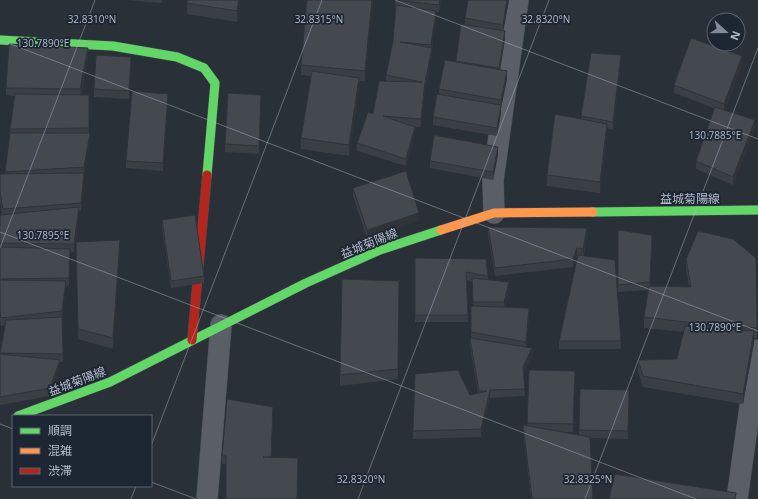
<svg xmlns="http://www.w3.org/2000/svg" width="758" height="499" viewBox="0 0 758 499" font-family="'Open Sans','Noto Sans JP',sans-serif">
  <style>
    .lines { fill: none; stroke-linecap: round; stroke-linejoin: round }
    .street-casing { stroke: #484c53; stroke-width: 22 }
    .fast-casing { stroke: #484c53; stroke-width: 10 }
    .slow-casing { stroke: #484c53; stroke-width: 10 }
    .jam-casing { stroke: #484c53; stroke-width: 10 }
    .street { stroke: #5a5e66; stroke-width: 21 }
    .fast { stroke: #63d668; stroke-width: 9 }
    .slow { stroke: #ff974d; stroke-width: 9 }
    .jam { stroke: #b3261e; stroke-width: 9 }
    .wall { fill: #3a3f45 }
    .shaded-wall { fill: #303338 }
    .building { fill: #444950; stroke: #303338 }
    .ticks { fill: none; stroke: #b4bcc9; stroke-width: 1; stroke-opacity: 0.45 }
    .labels { text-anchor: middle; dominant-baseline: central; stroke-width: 3.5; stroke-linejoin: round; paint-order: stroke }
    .street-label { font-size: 12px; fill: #b4bcc9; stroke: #1d2633 }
    .ticks-label { font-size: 10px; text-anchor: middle; fill: #b4bcc9; stroke: #1d2633; stroke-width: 3.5; stroke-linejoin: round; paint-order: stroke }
  </style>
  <rect width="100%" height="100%" fill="#2a3038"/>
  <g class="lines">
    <g class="street-casing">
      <path id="street" d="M494,213L493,180L518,0
        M207,499L221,325
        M737,499L758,350"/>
    </g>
    <g class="fast-casing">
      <path id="fast" d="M0,40L113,46L177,57L204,68L215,83L207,175
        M593,212L758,210
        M18,416L110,382L306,283L380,250L441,230"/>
    </g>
    <g class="slow-casing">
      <path id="slow" d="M441,230L494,213L593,212"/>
    </g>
    <g class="jam-casing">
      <path id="jam" d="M192,340L207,175"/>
    </g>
    <use href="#street" class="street"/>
    <use href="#fast" class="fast"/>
    <use href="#slow" class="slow"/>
    <use href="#jam" class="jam"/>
  </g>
  <path class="wall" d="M125,0H162V3Z
    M240,0L237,22L187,14V3Z
    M307,0H373L365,81H359V89L349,156L301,149V138L311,76L301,75V65Z
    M395,0H441L439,12H436V19L432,49V56L425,90L421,127H414L415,135L406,166L357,151V143L373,114L386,81V75L393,41L396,8H395Z
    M509,0L503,31L505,39L500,70L507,79L501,108V113L497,136L433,125V117L439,94V89L456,62L461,24L465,25V18Z
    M88,56L81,95H89V133L90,140L84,175V181L81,211H79V215L74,252H70L69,285L66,286L62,318L63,362H60V368L50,396L0,405V354L6,325L1,326L0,319V215L2,214L0,200V174H5L10,137V129L14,96L6,95V88Z
    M621,63L613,130L607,128V135L600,193L547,186V175L581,119V116Z
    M131,64L129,99L94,97V89Z
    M742,64L725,110L755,127L733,185L696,169V161L714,108L674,93V85Z
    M168,102L163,171L126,168V161Z
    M261,103L259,154L225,152V144Z
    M498,155L493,180L430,168V161Z
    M353,188L419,221L367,238L353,196Z
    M162,220L204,276V283L171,288L162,228Z
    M488,227L587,236L584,256L621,341V349H559V341L578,256H577L573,267L495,276L488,235Z
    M618,230L652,242L650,286L689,287L686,269V259L756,258L757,338H754V342L743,404L643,387L638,371V360L677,359L684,332L644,328V317L648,290L618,292Z
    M76,242L120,251L113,349L78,339Z
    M415,258L488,276V280L509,289L505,307L529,315L526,347L532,356L523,373L525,396L490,398L481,437L413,439L415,374L470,395L478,393L470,346V338H471V306H473L472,281L467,280L468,322H415Z
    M399,281L398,379L340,386V375Z
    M529,370L575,371L573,432H562L579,435L580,389L629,390L628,439L590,438L593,499H531L523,432V425H527Z
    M273,415L271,457L226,464H222V456Z"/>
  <path class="shaded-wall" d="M239,0H240L237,22V11Z
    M372,0H373L365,81V71Z
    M440,0H441L439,12V5Z
    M507,0H509L503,33V25Z
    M436,11V19L432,49V56L425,90L421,127V119L425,82L431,51V45Z
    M505,31V39L499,76V68Z
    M88,48V56L80,96V89Z
    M621,55V63L613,130V122Z
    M742,56V64L724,112V104Z
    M131,57V64L129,99V91Z
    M507,71V79L501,108V113L497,136V128L501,105V100Z
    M359,78V89L349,156V145Z
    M168,94V102L163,171V163Z
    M261,95V103L259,154V146Z
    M755,120V127L733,185V177Z
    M607,124V135L600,193V182Z
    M415,127V135L406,166V159Z
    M90,133V140L84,175V167Z
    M498,147V155L493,180V172Z
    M84,173V181L81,211V203Z
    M79,207V215L74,252V244Z
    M419,213V221L367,238V230Z
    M587,228V236L583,256V249Z
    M652,235V242L650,290V282Z
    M120,240V251L113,349V338Z
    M577,248V256L573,267V259Z
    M66,281V289L62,318V311Z
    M509,282V289L504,310V302Z
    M529,308V315L526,349V342Z
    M754,331V342L743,404V394Z
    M532,348V356L523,374V367Z
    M60,360V368L50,396V388Z
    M490,390V398L481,437V429Z"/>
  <path class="building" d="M187,0H239L237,11L187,3Z
    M307,0H372L365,71L301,65Z
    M395,0H440L439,5Z
    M468,0H507L503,25L465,18Z
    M396,5L436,11L431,45L400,42L432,48L425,82L421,119L383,116L415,127L406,159L357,143L368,112L373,114L379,81L422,82L386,75L393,41Z
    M461,24L505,31L499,68L456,61Z
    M691,38L742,56L724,104L674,85Z
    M9,44L88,48L80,89L6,88Z
    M591,53L621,55L613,122L581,116Z
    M96,55L131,57L129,91L94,89Z
    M445,60L507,71L501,100L439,89Z
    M312,71L359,78L349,145L301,138Z
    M132,91L168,94L163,163L126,161Z
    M228,93L261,95L259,146L225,144Z
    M15,94L89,95V128L10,129Z
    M437,94L501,105L497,128L433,117Z
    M715,107L755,120L733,177L696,161Z
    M555,114L607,124L600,182L547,175Z
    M10,133H90L84,167L5,172Z
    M434,135L498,147L493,172L430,161Z
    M406,171L419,213L367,230L353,188Z
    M84,173L81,203L3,209L0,192V174Z
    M79,207L74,244L0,243V215Z
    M195,215L204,276L171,281L162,220Z
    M488,227L587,228L583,249L577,248L573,259L495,268Z
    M618,230L652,235L650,282L618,285Z
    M698,231L733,239L756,258L757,328L695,323L644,317L649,286L691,287L686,259Z
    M120,240L113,338L78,329L76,242Z
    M0,247L70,249L69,278L0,279Z
    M578,255L615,260L621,341H559Z
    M415,258L486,259L488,276L466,272L468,315H415Z
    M472,278L509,282L504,302H473Z
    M342,279L399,281L398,369L340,375Z
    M0,280L66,281L62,311L1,318L0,311Z
    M471,306L529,308L526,342L471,332Z
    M62,317L63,354L0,353L6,320Z
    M685,326L754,331L743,394L643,376L638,360L677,359Z
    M470,338L532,348L523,367L525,389L490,390L481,429L413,431L415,374L458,370L470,395L487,391H479Z
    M0,354L60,360L50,388L0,397Z
    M529,370L575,371L573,424L527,423Z
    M580,389L629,390L628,431L579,430Z
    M227,399L273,407L271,457H263L298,458L297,499H226V456H222Z
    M523,425L590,437L593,499H532Z
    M615,474L736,493L735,499H609Z"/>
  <path class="ticks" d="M395,0L758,139M0,40L758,331M0,232L696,499M0,248L95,0M0,424L13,429M151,446L322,0M151,482L196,499M131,499L136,486M358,499L549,0M585,499L758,48"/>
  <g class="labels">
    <g class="street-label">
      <text x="690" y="198">益城菊陽線</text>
      <text transform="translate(369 243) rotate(-22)">益城菊陽線</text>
      <text transform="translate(77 381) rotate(-21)">益城菊陽線</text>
    </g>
  </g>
  <g class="ticks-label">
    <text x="92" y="23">32.8310°N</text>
    <text x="319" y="23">32.8315°N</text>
    <text x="546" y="23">32.8320°N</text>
    <text x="43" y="47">130.7890°E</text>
    <text x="715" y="139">130.7885°E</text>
    <text x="43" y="239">130.7895°E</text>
    <text x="715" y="331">130.7890°E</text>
    <text x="361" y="483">32.8320°N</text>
    <text x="588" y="483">32.8325°N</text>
  </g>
  <rect x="12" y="415" width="140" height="72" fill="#1d2633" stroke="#59626f"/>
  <rect x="20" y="428" width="20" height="6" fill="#63d668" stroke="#59626f"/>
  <text x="48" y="435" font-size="12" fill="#b4bcc9">順調</text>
  <rect x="20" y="448" width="20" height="6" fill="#ff974d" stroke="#59626f"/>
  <text x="48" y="455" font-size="12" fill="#b4bcc9">混雑</text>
  <rect x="20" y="468" width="20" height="6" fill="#b3261e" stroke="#59626f"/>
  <text x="48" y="475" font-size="12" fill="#b4bcc9">渋滞</text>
  <g transform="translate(726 32) rotate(111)"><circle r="19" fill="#1d2633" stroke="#59626f"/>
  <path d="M0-3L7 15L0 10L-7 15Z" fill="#848b96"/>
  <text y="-6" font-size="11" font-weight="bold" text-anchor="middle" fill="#b4bcc9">N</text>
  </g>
</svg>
